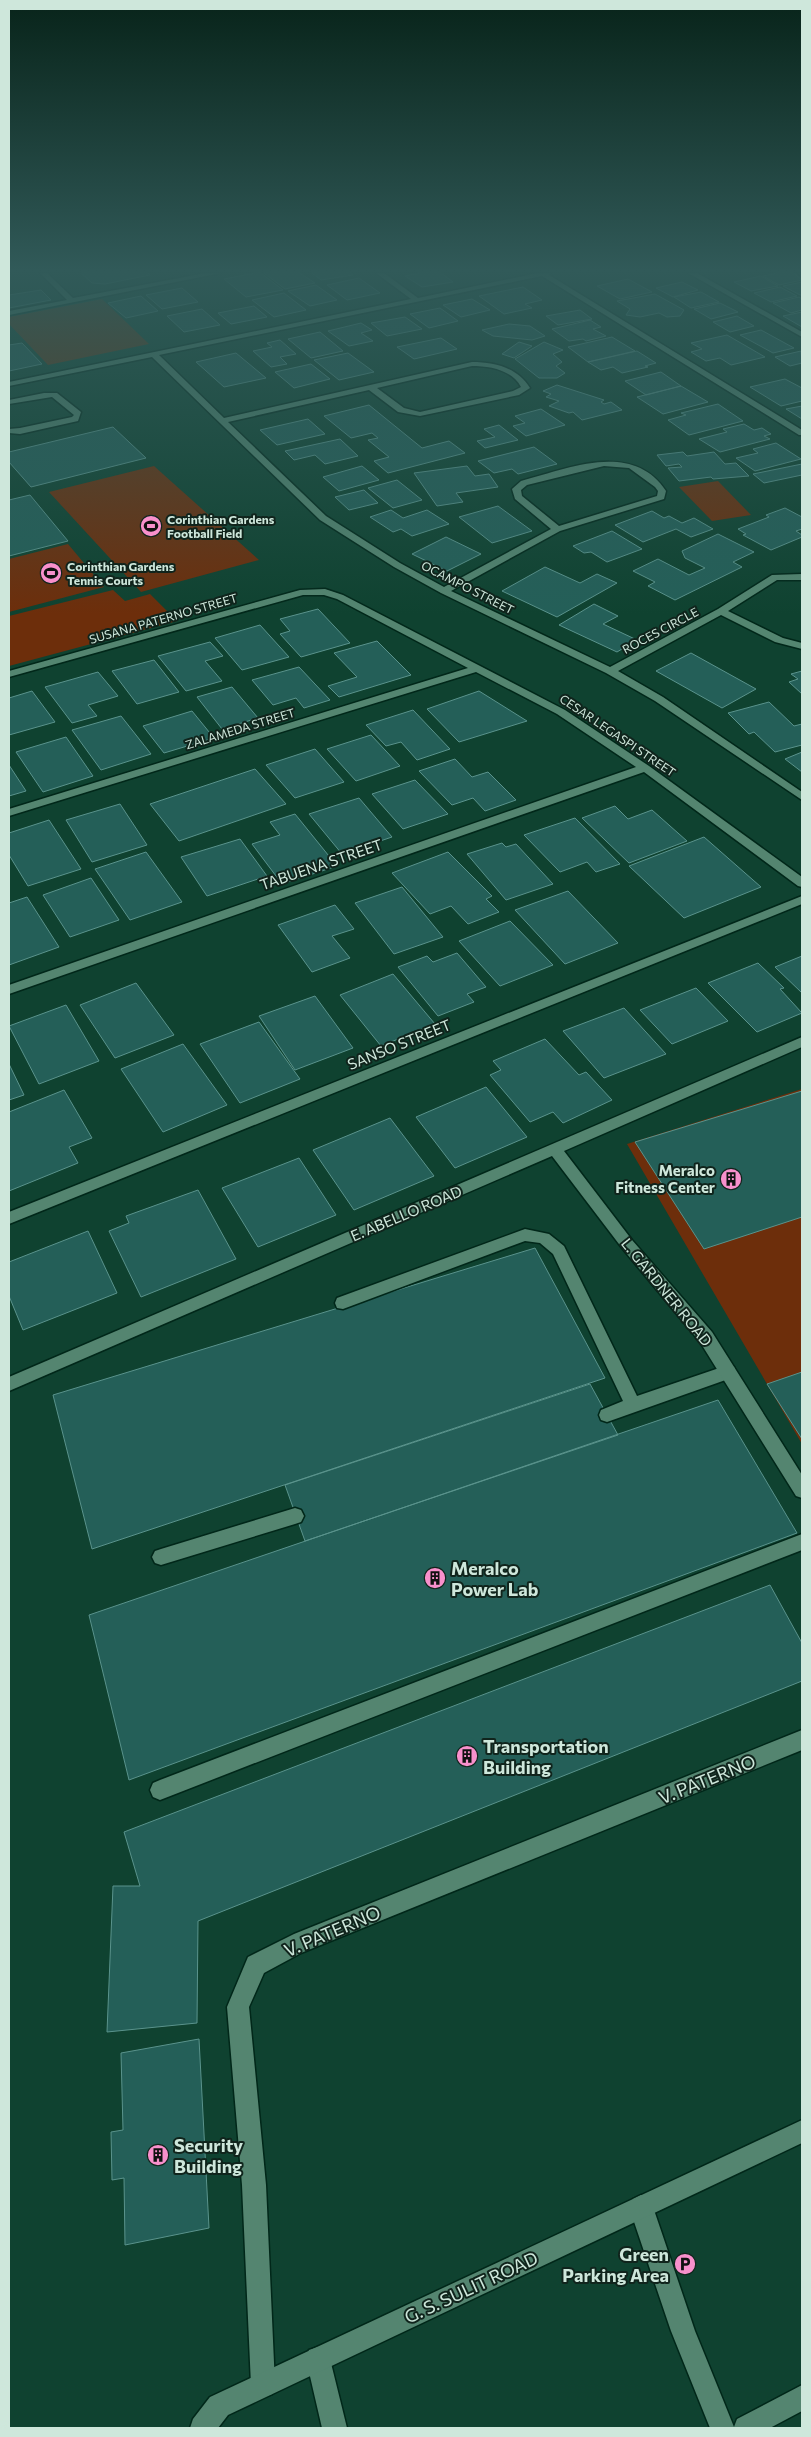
<svg xmlns="http://www.w3.org/2000/svg" width="811" height="2437" viewBox="0 0 811 2437" font-family="Commissioner,sans-serif">
  <style>
    .green { fill: #6d2e0b }
    .building { fill: #245f58; stroke: #5a938c }
    .lines { fill: none; stroke-linecap: round; stroke-linejoin: round }
    .lane-casing { stroke: #012719; stroke-width: 3 }
    .street-casing { stroke: #012719; stroke-width: 3 }
    .lane { fill: #548570; fill-rule: evenodd }
    .street { fill: #548570; fill-rule: evenodd }
    .labels { text-anchor: middle; dominant-baseline: central; stroke-width: 4; stroke-linejoin: round; paint-order: stroke }
    .far-poi-label { font-size: 12px; font-weight: bold; fill: #cee7db; stroke: #10241c; text-anchor: start }
    .far-street-label { font-size: 12px; fill: #cee7db; stroke: #10241c }
    .street-label { font-size: 15px; fill: #cee7db; stroke: #10241c }
    .poi-label { font-size: 15px; font-weight: bold; fill: #cee7db; stroke: #10241c; text-anchor: end }
    .near-poi-label { font-size: 18px; font-weight: bold; fill: #cee7db; stroke: #10241c; text-anchor: start }
    .near-street-label { font-size: 18px; fill: #cee7db; stroke: #10241c }
  </style>
  <rect width="100%" height="100%" fill="#0f4230"/>
  <path class="green" d="M102,299L149,344L48,365L9,324V317Z
    M154,466L259,560L141,592L49,492Z
    M718,481L751,515L712,521L679,487Z
    M68,544L104,587L9,612V559Z
    M113,590L125,601L150,594L177,621L9,666V616Z
    M802,1089V1444L627,1144Z"/>
  <path class="building" d="M81,273H148L150,275L105,284L92,283Z
    M255,273H261L283,290L246,297L224,279Z
    M264,273H300L315,283L285,289Z
    M312,273H351L353,275L321,280Z
    M420,273H441L453,282L422,287L405,276Z
    M777,273H794L802,280L779,285L763,276Z
    M761,276L778,286L751,291L734,282Z
    M359,278L380,293L347,300L327,285Z
    M628,279L652,292L620,299L597,286Z
    M682,282L698,290L673,297L656,288Z
    M802,282V295H800L783,286Z
    M316,285L337,300L310,306L288,291Z
    M523,287L542,300L525,304L532,308L504,314L479,296Z
    M780,287L797,296L771,302L754,293Z
    M182,288L198,302L162,309L146,295Z
    M41,290L51,300L9,308V295Z
    M701,292L719,302L691,308L674,297Z
    M284,293L306,310L274,317L252,300Z
    M655,294L684,310L680,316L667,317L659,313L640,317L626,315L630,309L617,301Z
    M141,296L158,311L126,318L108,303Z
    M799,297L802,299V310L791,313L773,303Z
    M472,299L490,310L461,317L443,305Z
    M720,303L738,312L711,319L694,309Z
    M254,306L267,317L231,324L218,313Z
    M440,308L458,321L429,328L410,314Z
    M202,309L220,325L184,332L167,316Z
    M580,310L592,319L558,325L546,316Z
    M802,312V327L783,316Z
    M737,316L754,326L730,332L713,322Z
    M405,317L422,329L387,336L371,323Z
    M590,320L601,327L593,329L606,336L586,341L583,339L569,341L552,329Z
    M361,323L372,330L361,333L373,341L349,346L328,331Z
    M509,324L530,326L545,336L532,340L493,336L482,330Z
    M761,330L794,348L773,353L740,335Z
    M320,332L343,351L311,358L288,339Z
    M727,335L765,357L731,365L720,358L706,361L691,352L702,349L691,343Z
    M612,337L635,351L588,362L568,347Z
    M441,338L457,349L414,359L397,347Z
    M280,340L296,354L280,357L287,364L271,367L253,351L272,347L267,343Z
    M519,342L532,346L514,358L502,354Z
    M544,342L563,350L553,354L562,362L556,366L565,373L557,378H539L515,359Z
    M22,343L42,364L9,371V345Z
    M637,351L656,363L645,366L648,367L622,373L613,367L601,370L588,362Z
    M801,351L802,363L790,366L775,357Z
    M236,353L266,378L224,387L196,362Z
    M348,353L374,372L339,380L314,360Z
    M311,364L330,379L294,388L275,372Z
    M661,372L681,386L646,395L625,381Z
    M785,379L802,388V401L781,406L750,387Z
    M557,385L604,400L601,402L604,404L611,402L622,410L582,420L573,412L569,413L549,406L559,401L546,397L551,394L543,391Z
    M681,386L708,402L663,414L637,397Z
    M718,404L743,421L689,435L668,420L686,415L681,413Z
    M369,405L422,448L449,441L465,453L388,473L374,461L389,457L368,440L378,438L372,433L351,438L324,416Z
    M802,406V419L786,409Z
    M541,409L565,425L526,436L513,426L525,423L515,416Z
    M308,419L325,434L277,445L260,430Z
    M744,424L754,430L762,428L771,434L764,436L770,439L720,452L699,439L727,432L723,429Z
    M499,425L518,440L485,448L477,441L495,437L484,429Z
    M113,427L146,458L31,487L9,462V452Z
    M340,439L358,456L325,464L315,455L294,460L285,451Z
    M776,443L801,459L755,471L736,458L758,453L753,449Z
    M534,447L557,464L518,474L512,469L494,473L478,461Z
    M683,452L687,456L714,452L725,464L736,463L749,476L713,479L711,477L679,481L668,468L682,467L679,464L666,466L657,455Z
    M802,464V475L764,483L753,474Z
    M362,466L379,480L339,491L323,477Z
    M467,466L475,476L489,474L498,487L456,493L463,502L437,506L414,473Z
    M397,480L422,500L393,508L368,488Z
    M364,490L378,503L349,510L335,497Z
    M30,495L68,541L9,556V500Z
    M498,506L532,531L492,543L459,517Z
    M785,508L802,517V529L796,531L802,535V537L771,550L743,535L746,534L738,529L769,517L766,515Z
    M391,510L403,518L427,510L449,524L412,536L401,529L393,532L370,517Z
    M652,511L664,518L669,516L682,523L694,518L713,529L691,537L676,529L643,542L615,525Z
    M612,531L642,549L607,562L591,552L584,553L573,546Z
    M718,534L754,552L733,562L742,567L675,600L648,586L655,582L633,571L658,559L689,575L705,568L685,558L682,551Z
    M446,537L481,554L447,571L412,554Z
    M545,567L580,583L597,574L617,583L557,617L502,591Z
    M594,604L618,616L603,624L637,640L617,652L559,625Z
    M318,609L350,643L301,657L280,634L290,631L280,619Z
    M260,625L289,657L242,670L215,638Z
    M377,641L411,675L339,697L328,686L357,677L334,653Z
    M210,642L223,656L205,661L222,681L186,691L158,656Z
    M691,653L756,689L722,708L656,671Z
    M154,660L179,692L137,704L112,671Z
    M299,667L330,700L304,708L296,698L273,705L252,680Z
    M802,671V694L789,682L798,679L791,674Z
    M98,672L118,696L88,705L97,716L72,723L45,687Z
    M232,687L258,718L222,729L197,697Z
    M32,691L55,722L9,735V698Z
    M479,691L527,721L459,742L427,709Z
    M769,702L794,726L802,724V745L775,752L754,732L749,734L728,713Z
    M413,710L450,749L417,760L401,742L386,746L366,725Z
    M192,711L214,738L164,753L143,726Z
    M121,716L151,754L101,770L72,730Z
    M371,735L400,766L356,781L327,749Z
    M66,737L93,776L43,792L16,752Z
    M315,749L344,782L295,798L266,765Z
    M802,752V772L785,759Z
    M455,759L472,777L488,772L516,800L485,811L473,798L452,805L419,771Z
    M9,765L26,791L9,796Z
    M255,769L286,804L179,841L150,804Z
    M415,780L448,814L403,829L372,794Z
    M359,798L392,837L342,854L309,814Z
    M120,804L147,845L92,862L66,820Z
    M615,806L628,819L652,810L687,841L629,863L582,818Z
    M295,814L337,866L282,884L252,844L280,835L270,822Z
    M575,818L620,864L596,872L587,862L560,872L524,835Z
    M49,820L81,869L28,886L9,855V833Z
    M704,837L761,887L684,918L629,866Z
    M240,839L267,876L207,896L181,857Z
    M502,843L506,847L516,844L553,884L506,900L467,854Z
    M146,852L182,902L130,920L95,869Z
    M448,852L492,896L486,899L499,912L468,924L451,906L430,914L392,873Z
    M91,878L119,920L70,937L43,895Z
    M402,887L443,937L394,954L355,903Z
    M568,891L618,943L565,964L515,910Z
    M27,897L59,947L9,965V903Z
    M335,905L354,929L332,936L350,958L312,972L278,925Z
    M510,921L553,965L500,986L459,941Z
    M457,953L486,987L467,994L474,1002L438,1016L398,967L427,956L433,962Z
    M802,956V993L775,967Z
    M758,963L784,988L780,989L802,1013L757,1032L708,983Z
    M393,974L435,1024L381,1046L340,995Z
    M136,983L174,1035L115,1058L80,1005Z
    M696,988L728,1021L672,1044L640,1010Z
    M315,996L353,1048L295,1070L259,1016Z
    M66,1005L99,1061L39,1084L9,1026Z
    M624,1008L666,1054L604,1078L563,1031Z
    M259,1022L300,1079L240,1103L200,1044Z
    M545,1039L579,1075L586,1072L612,1100L563,1123L553,1112L530,1122L490,1075L501,1070L493,1061Z
    M183,1044L227,1105L163,1132L121,1069Z
    M9,1064L24,1095L9,1100Z
    M486,1087L527,1137L455,1168L416,1117Z
    M64,1090L92,1138L69,1147L78,1163L9,1191V1112Z
    M802,1091V1217L704,1249L635,1142Z
    M390,1118L434,1176L354,1210L313,1150Z
    M299,1158L336,1215L258,1247L222,1188Z
    M198,1190L236,1259L141,1297L109,1231L129,1223L126,1216Z
    M88,1231L117,1293L23,1330L9,1296V1262Z
    M535,1248L605,1378L92,1549L53,1395Z
    M802,1372V1439L767,1384Z
    M590,1384L618,1435L305,1541L285,1485Z
    M718,1400L797,1533L129,1780L89,1615Z
    M770,1585L802,1643V1681L198,1921L197,2023L107,2032L113,1886H140L124,1832Z
    M199,2039L209,2228L125,2245L124,2178L112,2180L111,2132L123,2130L121,2053Z"/>
  <g class="lines">
    <g class="lane-casing">
      <path id="lane" d="M44,393H57L81,412L78,421L20,434L9,433V429L20,428L72,417L74,415L52,397L9,404V400Z
        M525,1229L549,1234L564,1246L637,1396L728,1365L734,1367L736,1372L734,1377L607,1422L601,1420L599,1415L601,1410L623,1401L553,1254L540,1243L525,1241L343,1309L337,1308L335,1303L337,1298Z
        M295,1508L301,1510L304,1516L301,1522L295,1524L161,1565L155,1563L152,1557L155,1551L161,1549Z
        M802,1534V1550L160,1800L153,1797L150,1790L153,1783L160,1780Z
        M802,1730V1750L301,1953L264,1973L249,2007L266,2185L275,2385L272,2394L263,2397L254,2394L251,2385L242,2185L227,2007L248,1957L294,1934Z
        M641,2195L649,2199L653,2207L695,2331L734,2427L737,2419L802,2385V2411L770,2428H710L671,2331L629,2207L633,2199Z
        M318,2347L327,2350L330,2359L347,2428H322L306,2359L309,2350Z"/>
    </g>
    <g class="street-casing">
      <path id="street" d="M40,273H47L73,298L206,273H221L9,315V311L67,300Z
        M376,273H384L418,298L538,273H551L549,275L802,430V435H799L542,276L159,355L224,418L472,362C495,362 518,368 530,388L519,395L420,416L398,412L369,390L228,422L326,516L400,563L444,587L551,529L515,499L512,489L521,481C568,469 632,440 666,491L664,499L560,531L451,591L610,667L718,609L772,575L802,574V580H777L728,611L783,638L802,643V649L775,642L721,615L618,671L663,697L802,792V800L655,701L606,673L441,593L394,567L320,520L152,357L9,386V382L411,299ZM472,366C490,366 512,370 521,387L513,391L420,412L404,408L377,388ZM604,466L629,468L655,487L658,491L657,496L559,526L522,496L521,490L527,485Z
        M688,273H697L802,332V337Z
        M325,589L343,595L565,710L649,766L802,877V887L798,886L644,772L9,994V985L636,767L557,714L476,672L9,816V809L468,668L337,599L324,595H303L9,677V671L300,590Z
        M802,896V904L9,1224V1212Z
        M802,1037V1047L564,1151L632,1240L712,1332L802,1475V1498L796,1496L700,1342L622,1248L552,1156L9,1391V1377Z
        M802,2120V2143L228,2415L218,2428H190L193,2419L210,2397Z"/>
    </g>
    <use href="#lane" class="lane"/>
    <use href="#street" class="street"/>
  </g>
  <linearGradient id="sky" x2="0" y2="1"><stop stop-color="#08241a"/><stop offset="0.44" stop-color="#315a59"/><stop offset="1" stop-color="#315a59" stop-opacity="0"/></linearGradient>
  <rect width="811" height="614" fill="url(#sky)"/>
  <defs>
    <g id="stadium-disc" transform="scale(1.125)"><circle r="9.5" fill="#f890cc" stroke="#10241c"/><path d="M0-5a6.5 5 0 1 0 0 10a6.5 5 0 1 0 0-10ZM-3.5-1.8h7v3.6h-7Z" fill="#111"/></g>
    <g id="building-disc" transform="scale(1.125)"><circle r="9.5" fill="#f890cc" stroke="#10241c"/><path d="M-4-6H4V6H1V3H-1V6H-4ZM-2.5-4.3h1.7v1.8h-1.7ZM.8-4.3h1.7v1.8H.8ZM-2.5-1h1.7V.8h-1.7ZM.8-1h1.7V.8H.8Z" fill="#111"/></g>
    <g id="parking-disc" transform="scale(1.125)"><circle r="9.5" fill="#f890cc" stroke="#10241c"/><path d="M-3.5-5.5H1a3.5 3.5 0 0 1 0 7H-1V5.5H-3.5ZM-1-3.4V-.6H.8a1.4 1.4 0 0 0 0-2.8Z" fill="#111"/></g>
  </defs>
  <g fill-rule="evenodd">
    <use href="#stadium-disc" x="151" y="526"/>
    <use href="#stadium-disc" x="51" y="573"/>
    <use href="#building-disc" x="731" y="1179"/>
    <use href="#building-disc" x="435" y="1578"/>
    <use href="#building-disc" x="467" y="1756"/>
    <use href="#building-disc" x="158" y="2155"/>
    <use href="#parking-disc" x="685" y="2264"/>
  </g>
  <g class="labels">
    <g class="far-poi-label">
      <text x="167" y="519">Corinthian Gardens<tspan x="167" dy="14">Football Field</tspan></text>
      <text x="67" y="566">Corinthian Gardens<tspan x="67" dy="14">Tennis Courts</tspan></text>
    </g>
    <g class="far-street-label">
      <text transform="translate(468 587) rotate(27)">OCAMPO STREET</text>
      <text transform="translate(163 618) rotate(-16)">SUSANA PATERNO STREET</text>
      <text transform="translate(660 630) rotate(-28)">ROCES CIRCLE</text>
      <text transform="translate(240 728) rotate(-17)">ZALAMEDA STREET</text>
      <text transform="translate(618 735) rotate(34)">CESAR LEGASPI STREET</text>
    </g>
    <g class="street-label">
      <text transform="translate(321 864) rotate(-19)">TABUENA STREET</text>
      <text transform="translate(399 1044) rotate(-22)">SANSO STREET</text>
      <text transform="translate(406 1213) rotate(-23)">E. ABELLO ROAD</text>
      <text transform="translate(667 1292) rotate(51)">L. GARDNER ROAD</text>
    </g>
    <g class="poi-label">
      <text x="715" y="1170">Meralco<tspan x="715" dy="17">Fitness Center</tspan></text>
    </g>
    <g class="near-poi-label">
      <text x="451" y="1568">Meralco<tspan x="451" dy="21">Power Lab</tspan></text>
      <text x="483" y="1746">Transportation<tspan x="483" dy="21">Building</tspan></text>
      <text x="174" y="2145">Security<tspan x="174" dy="21">Building</tspan></text>
      <text x="669" y="2254" text-anchor="end">Green<tspan x="669" dy="21">Parking Area</tspan></text>
    </g>
    <g class="near-street-label">
      <text transform="translate(707 1779) rotate(-22)">V. PATERNO</text>
      <text transform="translate(332 1931) rotate(-23)">V. PATERNO</text>
      <text transform="translate(471 2287) rotate(-25)">G. S. SULIT ROAD</text>
    </g>
  </g>
  <rect width="811" height="2437" fill="none" stroke="#cee7db" stroke-width="20"/>
</svg>
